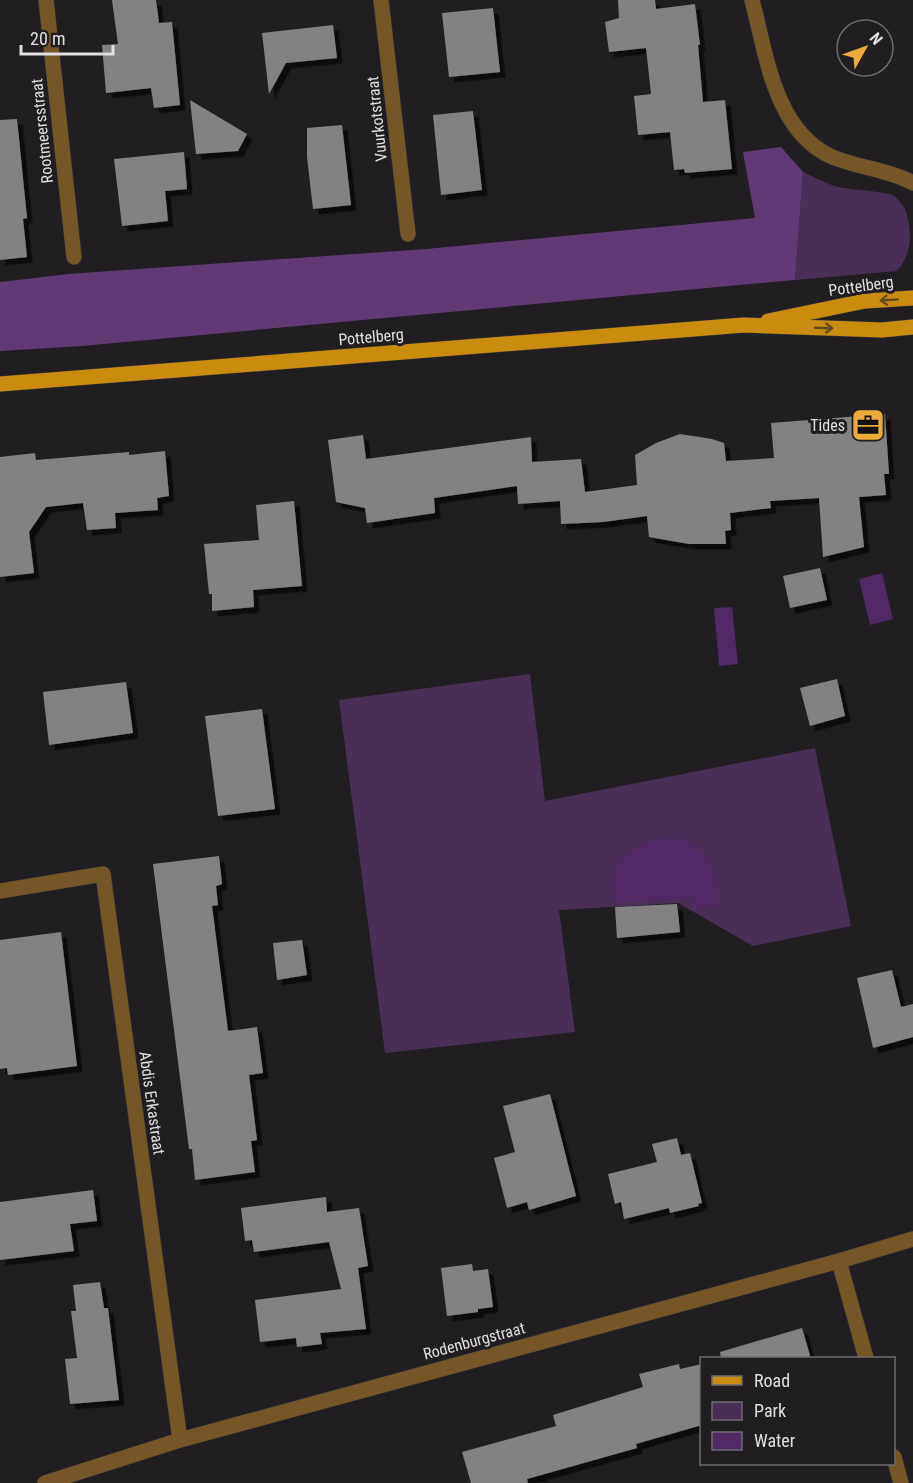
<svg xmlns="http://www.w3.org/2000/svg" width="913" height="1483" viewBox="0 0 913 1483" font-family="'Roboto Condensed',sans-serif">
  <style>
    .green { fill: #492f56 }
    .forest { fill: #613a75 }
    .water { fill: #512964 }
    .building { fill: #838184; filter: url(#shadow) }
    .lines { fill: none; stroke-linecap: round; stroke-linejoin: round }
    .street-casing { stroke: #3b393c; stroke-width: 16 }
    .primary-casing { stroke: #3b393c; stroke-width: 16 }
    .street { stroke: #745627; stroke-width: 15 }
    .primary { stroke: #ca8c0e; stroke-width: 15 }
    .oneway { stroke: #644a19 }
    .labels { text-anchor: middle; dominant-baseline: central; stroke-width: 6; stroke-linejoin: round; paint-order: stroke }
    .street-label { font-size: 16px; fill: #e1dfe2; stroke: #201e21 }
    .poi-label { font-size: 16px; fill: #e1dfe2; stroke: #201e21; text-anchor: end }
  </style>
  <defs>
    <filter id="shadow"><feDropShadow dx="5.5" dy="5.5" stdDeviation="0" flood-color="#0009"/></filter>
  </defs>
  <rect width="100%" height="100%" fill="#201e21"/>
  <path class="green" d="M803,172C815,177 826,184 838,187C851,190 885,191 894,196C898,198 901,204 904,207C913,228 913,253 897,271L795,280Z
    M530,674L545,801L815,748L851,926L753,946L678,903L559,910L575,1032L385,1053L339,700Z"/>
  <path class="forest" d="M781,147L803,172L795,280L82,346L0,351V282L68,274L426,249L755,218L743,152Z"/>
  <path class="water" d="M882,573L893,619L870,625L859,579Z
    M732,607L738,664L719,666L714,608Z
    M655,839H683L704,854L716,877L718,906L693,909V898L615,903C607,864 621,853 655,839Z"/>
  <path class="building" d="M112,0H156L159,23L172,22L180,105L154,108L151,88L106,93L102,45L118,44Z
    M618,0H655L656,9L695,4L700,45H698L703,102L725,100L732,169L685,173L684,169L674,170L670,132L638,135L634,96L651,94L646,48L609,52L605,22L619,18Z
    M493,8L500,72L449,77L442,13Z
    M333,25L337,58L286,63L269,94L262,33Z
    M190,100L247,134L238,151L196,154Z
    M473,111L482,190L441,195L433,115Z
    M17,119L27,218L23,219L27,257L0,260V120Z
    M342,125L351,205L313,209L307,157V128Z
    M184,152L187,189L165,191L168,221L122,226L114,159Z
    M885,414L889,474H884L886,495L859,497L864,547L823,557L819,498L770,501L771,508L730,513L731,530L725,531L726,544H689L649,537L647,516L603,522L561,524L560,501L518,504L517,486L434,498L435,513L367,523L365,508L336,502L328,440L363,435L366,459L531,437L532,462L581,459L585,492L637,485L635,455L656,443L680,434L712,439L724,443L726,461L774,458L771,423Z
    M165,451L169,496L157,498L158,510L115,513L116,528L87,530L83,503L46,507L29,532L34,573L0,577V457L35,453L36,460L129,452V455Z
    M294,501L302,586L253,590L254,607L212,611V594H209L204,544L259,540L256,505Z
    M820,568L827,600L790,608L783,576Z
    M837,679L845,716L810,726L800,688Z
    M126,682L133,733L49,745L43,692Z
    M262,709L275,809L218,816L205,716Z
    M219,856L222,884L216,886L218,905L212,906L228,1031L257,1027L263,1073L249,1075L257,1140L251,1141L255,1172L195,1180L192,1149H189L153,864Z
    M677,904L680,932L617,938L615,907Z
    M61,932L77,1066L8,1075L7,1068L0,1069V940Z
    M302,940L307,975L277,980L273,943Z
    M892,970L901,1007L913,1004V1037L873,1048L857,978Z
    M550,1094L576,1196L529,1210L527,1202L507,1208L494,1158L515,1152L503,1106Z
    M677,1138L681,1155L690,1153L702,1203L698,1204L699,1206L670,1213L669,1208L624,1219L621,1202L615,1204L608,1174L657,1162L652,1144Z
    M93,1190L97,1221L70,1224L74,1251L0,1260V1202Z
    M326,1197L327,1212L359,1208L368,1266L358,1268L366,1329L320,1333L322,1344L297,1347L296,1338L260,1342L255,1300L341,1289L329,1242L254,1252L252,1240L245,1241L241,1208Z
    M472,1264L473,1271L488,1269L493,1307L478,1309V1312L447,1316L441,1268Z
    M100,1282L104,1308H108L119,1400L70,1404L65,1359L77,1358L71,1311H76L73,1285Z
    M802,1328L811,1359H721L720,1352Z
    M679,1364L680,1369L702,1364V1425L636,1444L637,1448L527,1479L528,1483H471L462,1452L556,1426L553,1415L643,1387L639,1374Z"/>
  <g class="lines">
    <g class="street-casing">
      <path id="street" d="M46,0L74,257
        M381,0L408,234
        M752,0C766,53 774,129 830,156C857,168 887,169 913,183
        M0,891L103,874L180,1440
        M839,1261L866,1358
        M894,1457L901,1483
        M45,1483L180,1440L839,1261L913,1239"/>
    </g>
    <g class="primary-casing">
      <path id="primary" d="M768,321L865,301L913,298
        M0,384L744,325L882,330L913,327"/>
    </g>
    <use href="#street" class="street"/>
    <use href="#primary" class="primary"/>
  </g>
  <defs><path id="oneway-shaft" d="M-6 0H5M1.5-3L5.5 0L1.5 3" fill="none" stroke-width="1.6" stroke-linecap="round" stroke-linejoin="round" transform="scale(1.5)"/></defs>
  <g class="oneway">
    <use href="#oneway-shaft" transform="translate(889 300) rotate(176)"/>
    <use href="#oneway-shaft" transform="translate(824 328) rotate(2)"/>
  </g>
  <defs>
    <g id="office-square" transform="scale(1.725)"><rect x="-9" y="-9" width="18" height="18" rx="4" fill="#ebaa39" stroke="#201e21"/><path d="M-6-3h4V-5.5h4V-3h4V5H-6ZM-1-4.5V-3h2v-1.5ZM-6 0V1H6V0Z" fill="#111"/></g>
  </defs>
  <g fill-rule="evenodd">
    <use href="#office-square" x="868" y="425"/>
  </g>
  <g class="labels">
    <g class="street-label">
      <text transform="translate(377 119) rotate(-96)">Vuurkotstraat</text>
      <text transform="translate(42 131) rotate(-96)">Rootmeersstraat</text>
      <text transform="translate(861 286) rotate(-8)">Pottelberg</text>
      <text transform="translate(371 337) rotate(-5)">Pottelberg</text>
      <text transform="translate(152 1103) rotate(82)">Abdis Erkastraat</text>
      <text transform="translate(474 1341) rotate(-15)">Rodenburgstraat</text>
    </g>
    <g class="poi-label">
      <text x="845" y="425">Tides</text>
    </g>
  </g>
  <rect x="700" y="1357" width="195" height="108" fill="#201e21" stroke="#6d6b6e" stroke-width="1.5"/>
  <rect x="712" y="1376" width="30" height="9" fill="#ca8c0e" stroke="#6d6b6e" stroke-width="1.5"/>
  <text x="754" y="1387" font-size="18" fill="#e1dfe2">Road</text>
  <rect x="712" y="1402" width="30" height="18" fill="#492f56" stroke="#6d6b6e" stroke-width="1.5"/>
  <text x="754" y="1417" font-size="18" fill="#e1dfe2">Park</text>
  <rect x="712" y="1432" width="30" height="18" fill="#512964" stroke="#6d6b6e" stroke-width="1.5"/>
  <text x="754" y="1447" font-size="18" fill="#e1dfe2">Water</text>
  <g transform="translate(865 48) rotate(50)"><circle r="28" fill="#201e21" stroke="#6d6b6e" stroke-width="1.5"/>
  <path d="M0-4.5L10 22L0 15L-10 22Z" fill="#ebaa39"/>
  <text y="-9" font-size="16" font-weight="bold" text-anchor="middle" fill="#e1dfe2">N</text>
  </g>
  <path d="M21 45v9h92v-9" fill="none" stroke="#e1dfe2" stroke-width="3"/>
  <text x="30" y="45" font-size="18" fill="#e1dfe2" stroke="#201e21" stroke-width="4.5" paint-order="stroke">20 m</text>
</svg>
